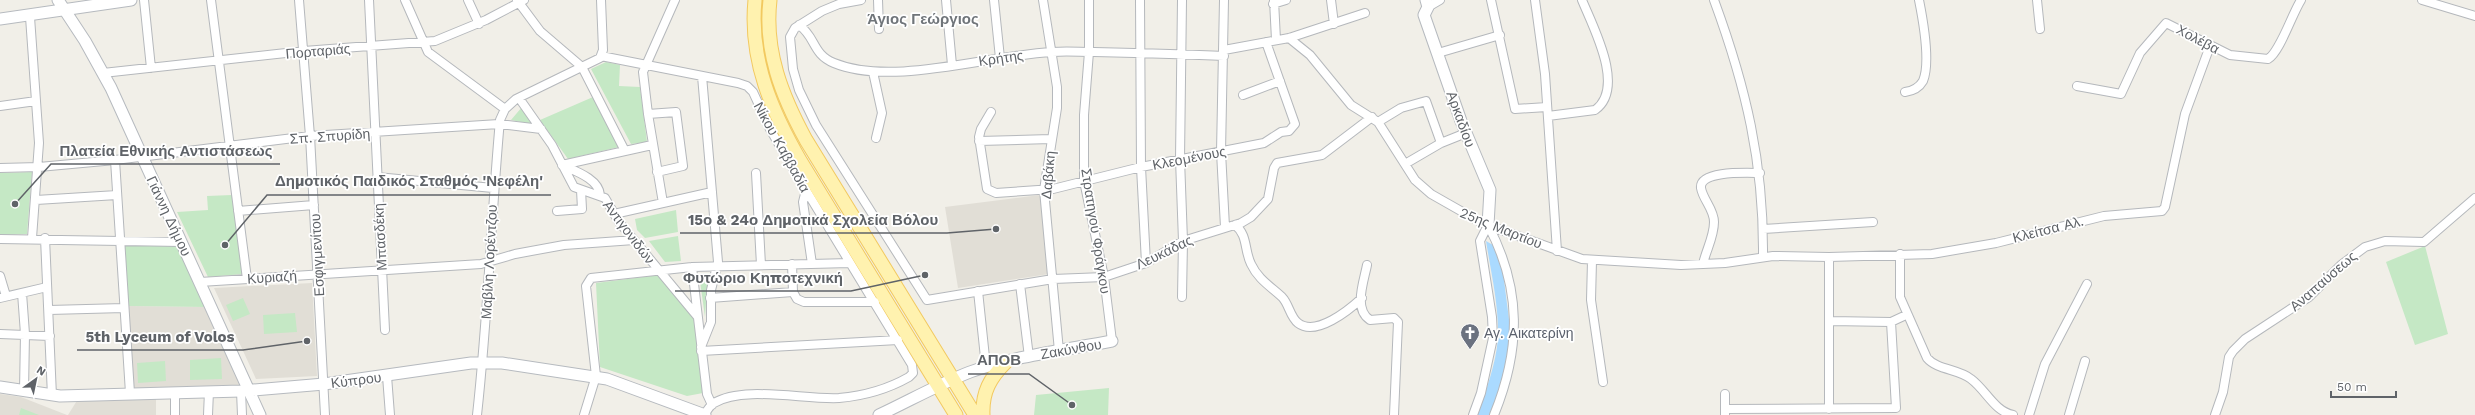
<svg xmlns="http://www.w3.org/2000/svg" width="2475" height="415" viewBox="0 0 2475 415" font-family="'Work Sans',sans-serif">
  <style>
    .education { fill: #e1ded6 }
    .green { fill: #c5e8c5 }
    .water { fill: #aadaff }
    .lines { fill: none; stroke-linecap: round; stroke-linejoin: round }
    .street-casing { stroke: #b5b8bc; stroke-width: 10 }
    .secondary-casing { stroke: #b6babf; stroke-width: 13 }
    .primary-casing { stroke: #f2c960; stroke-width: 15 }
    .street { stroke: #fff; stroke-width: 8 }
    .secondary { stroke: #fff; stroke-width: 11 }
    .primary { stroke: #fff2af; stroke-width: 13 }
    .labels { text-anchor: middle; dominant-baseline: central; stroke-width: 3.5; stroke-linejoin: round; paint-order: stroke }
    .street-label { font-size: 14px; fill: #5f6368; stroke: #fff }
    .worship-label { font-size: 14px; fill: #5b616d; stroke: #fff; text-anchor: start }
    .neighbourhood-label { font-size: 15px; font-weight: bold; fill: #70757a; stroke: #fff }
    .leader { fill: none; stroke: #5f6368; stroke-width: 1.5 }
    .callout-dot { fill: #5f6368; stroke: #fff; stroke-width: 1.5 }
    .callout-label { font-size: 15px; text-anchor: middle; font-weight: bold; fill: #5f6368; stroke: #fff; stroke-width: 3.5; stroke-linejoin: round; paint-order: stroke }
  </style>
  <rect width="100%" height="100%" fill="#f1efe8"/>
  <path class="education" d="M1040,195L1049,274L958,288L945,207Z
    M312,283L317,376L256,379L214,288Z
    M128,306L207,307L244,388L133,390Z
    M0,394L21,397L67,415H0Z
    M156,398V415H68L78,399Z"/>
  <path class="green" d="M606,62L620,65L619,86L640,87L647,142L631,144L591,69Z
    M593,97L619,147L568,159L540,120Z
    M522,107L532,123L531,124L511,120Z
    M32,172L27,234L0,235V173Z
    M232,195L243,274L208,277L177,212L208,210L207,196Z
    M676,210L678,232L645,238L637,230L635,219Z
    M678,236L681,261L665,262L649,241Z
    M123,243L178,245L207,307L128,306Z
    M2425,246L2448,334L2415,345L2386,262Z
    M711,273L707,289L705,317L699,274Z
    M659,275L694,317L703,393L687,396L600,367L596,283Z
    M243,298L250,314L233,321L226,305Z
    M295,313L297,332L264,334L263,315Z
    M221,358L222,379L190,380V360Z
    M165,361L166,381L138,383L137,363Z
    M1109,388L1108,415H1034L1036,395Z
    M21,408L39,415H19Z"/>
  <path class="water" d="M1486,241L1500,249L1511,335L1499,394L1490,415H1477C1486,391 1496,364 1498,338C1499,306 1491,272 1486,241Z"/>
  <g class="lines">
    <g class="street-casing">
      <path id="street" d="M144,0L151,68
        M211,0L247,279
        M299,0L310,136L325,415
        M369,0L385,330
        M405,0L428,52L505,109
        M468,0L479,24
        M517,0L540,31L582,67L625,151
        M861,0L839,4L822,11L795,28L790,37L793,69L799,90L816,125L927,300L1053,279L1104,277L1146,263L1183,241L1241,223L1251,217L1268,199L1274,168L1277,163L1322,155L1372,117
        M878,0L879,29
        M946,0L952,65
        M994,0L1000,58
        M1043,0L1057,87V108L1044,190L1059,351
        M1089,0V52L1084,115V181L1104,277L1112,341
        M1140,0L1141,167L1146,263
        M1224,0L1221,152L1225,227
        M1274,0L1276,40
        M1331,0L1334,24
        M1491,0L1515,109L1547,107
        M1535,0L1545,74L1557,251
        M1714,0C1746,87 1764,163 1763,257
        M2037,0L2040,29
        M2422,0L2475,16
        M1273,4L1286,0
        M1428,7L1440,0
        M30,17L39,143L32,238
        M799,25C816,37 812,54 834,63C892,87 989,55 1052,52C1066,51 1080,52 1094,52C1137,53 1180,54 1224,56
        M1289,38L1310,55L1351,105L1378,122L1415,180L1431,194L1482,223L1582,259L1681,265L1725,263L1773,256L1829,257L1932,254L1996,243L2104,216L2162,211L2165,207L2185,114L2210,46
        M1224,50L1289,38L1365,13
        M1438,53L1500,35
        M601,56L738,83L747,86L753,92L770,129L792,167L912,365L913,373L909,377C888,389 862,396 839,398C805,400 743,385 714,403C710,405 707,411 704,415
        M873,72L882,113L876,138
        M103,73L304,51L435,41L486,20L524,0
        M2077,86L2121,94L2140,53L2166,23L2230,55L2268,59C2280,52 2292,14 2301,0
        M1905,92C1912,91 1919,88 1923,81C1931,62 1923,20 1919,0
        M1243,95L1280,81
        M519,98L552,145L574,187L605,198L619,222L697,316
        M0,106L36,101
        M991,112L981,129L979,137L987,189L996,193L1053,189L1141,167L1264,143L1281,132L1289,131L1295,124L1266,42
        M648,114L676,112L683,166L657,172
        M1548,116L1595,110C1626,88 1593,27 1582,0
        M1378,122L1401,108L1426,101L1441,143
        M979,141L1051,139
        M115,160L130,393
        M1405,164L1441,143L1466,133
        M562,165L652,145
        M562,165C575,171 599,179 600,195
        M0,168L39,167L115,160L310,136L499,124L541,129
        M756,173L761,265
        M377,177L493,188
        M806,190L803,202L812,264
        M36,200L117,195
        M663,203L648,114L643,72L675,0
        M238,211L314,205
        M557,211L582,209L581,190
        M614,214L712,192
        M1235,225C1248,235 1244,250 1251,264C1258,279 1270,286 1282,297C1289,304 1290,317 1298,323C1316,337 1349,310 1362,298
        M1763,229L1873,222
        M45,238L52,396
        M0,239L181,242
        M1900,254V297L1927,358C1937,370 1959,369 1971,379C1986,390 1994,411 2013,415
        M1592,261L1591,300L1603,382
        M792,264L793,292
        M1703,264C1706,250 1714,237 1714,222C1714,209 1703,200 1701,188C1699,170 1749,173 1760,173
        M1367,265C1364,281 1353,309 1370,320L1394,318L1398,322L1394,415
        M692,267L707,394L712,405
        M0,276L6,296
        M200,282L481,264L515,254L564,245L634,240
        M1020,284L1029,357
        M978,291L986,367
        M22,293L25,334L24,391
        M1182,297L1183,241L1180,159L1182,0
        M0,298L47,287
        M710,298L793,292L797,299L804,302H875
        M49,310L124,308
        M1830,321L1891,322L1906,315
        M0,334L50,336
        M701,347L711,322V290L718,262L702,76
        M701,351L898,340
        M387,376L390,415
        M241,391L242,415
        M1725,394V415
        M1725,409L1896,408L1891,322
        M1829,409V257
        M175,415V392
        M208,415L209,391
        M477,415C488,317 491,218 500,120L505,109L516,99L600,58L603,50L601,0
        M584,415L596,376L586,286L591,278L692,267L850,263
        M1473,415L1481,393L1493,338L1492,317L1480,241L1488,225C1522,289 1521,349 1494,415
        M2029,415L2045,364L2087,284
        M2069,415L2085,361
        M2215,415L2223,392L2229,357L2233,351L2245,339L2309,297L2341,265L2365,247L2385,241L2424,242L2475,198"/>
    </g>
    <g class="secondary-casing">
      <path id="secondary" d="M58,0L85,41L111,88L260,415
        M1426,0L1428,7L1424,15L1461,121L1490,190L1488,225
        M0,19L131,0
        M0,387L60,396L241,391L324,384L471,363H502L607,379L705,415
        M879,415C909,401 939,384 970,372C1015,356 1065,350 1112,341"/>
    </g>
    <g class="primary-casing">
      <path id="primary" d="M755,0C749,60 772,112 801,162L956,415
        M770,0C764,51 782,96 806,140L975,415
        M983,415C982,392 990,378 1006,362"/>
    </g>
    <use href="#street" class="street"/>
    <use href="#secondary" class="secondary"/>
    <use href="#primary" class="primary"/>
  </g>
  <defs>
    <g id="church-pin" transform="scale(1)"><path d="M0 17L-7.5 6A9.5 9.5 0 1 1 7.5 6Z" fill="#6b7280" stroke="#fff"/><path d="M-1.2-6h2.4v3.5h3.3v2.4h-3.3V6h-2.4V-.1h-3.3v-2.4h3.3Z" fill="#fff"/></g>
  </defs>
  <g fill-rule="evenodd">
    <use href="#church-pin" x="1470" y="333"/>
  </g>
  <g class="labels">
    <g class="street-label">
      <text transform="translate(2198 39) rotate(28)">Χολέβα</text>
      <text transform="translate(318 51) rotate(-5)">Πορταριάς</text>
      <text transform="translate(1001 58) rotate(-8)">Κρήτης</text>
      <text transform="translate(1461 119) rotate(70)">Αρκαδίου</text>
      <text transform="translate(330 136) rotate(-4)">Σπ. Σπυρίδη</text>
      <text transform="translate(782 147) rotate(61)">Νίκου Καββαδία</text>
      <text transform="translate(1189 158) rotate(-11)">Κλεομένους</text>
      <text transform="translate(1048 175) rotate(-85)">Δαβάκη</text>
      <text transform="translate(169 216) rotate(65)">Γιάννη Δήμου</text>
      <text transform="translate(1501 228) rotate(22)">25ης Μαρτίου</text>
      <text transform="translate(2048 229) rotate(-14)">Κλείτσα Αλ.</text>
      <text transform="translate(1096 231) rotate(81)">Στρατηγού Φράγκου</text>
      <text transform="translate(629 232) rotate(53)">Αντιγονιδών</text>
      <text transform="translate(380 237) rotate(-93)">Μπασδέκη</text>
      <text transform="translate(1164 252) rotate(-26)">Λευκάδας</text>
      <text transform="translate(317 255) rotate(-93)">Εσφιγμενίτου</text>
      <text transform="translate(489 262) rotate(-87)">Μαβίλη Λορέντζου</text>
      <text transform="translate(272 277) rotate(-4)">Κυριαζή</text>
      <text transform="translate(2323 281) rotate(-41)">Αναπαύσεως</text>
      <text transform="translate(1071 349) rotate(-10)">Ζακύνθου</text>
      <text transform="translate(356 380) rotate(-7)">Κύπρου</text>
    </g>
    <g class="worship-label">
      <text x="1484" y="333">Αγ. Αικατερίνη</text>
    </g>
    <g class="neighbourhood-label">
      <text x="923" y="19">Άγιος Γεώργιος</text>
    </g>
  </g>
  <path class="leader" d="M15 204L51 164H280M225 245L267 195H551M996 229L947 233H680M925 275L851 291H675M307 341L243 350H77M1072 405L1029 374H968"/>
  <g class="callout-dot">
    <circle cx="15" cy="204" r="4"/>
    <circle cx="225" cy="245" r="4"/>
    <circle cx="996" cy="229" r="4"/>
    <circle cx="925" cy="275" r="4"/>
    <circle cx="307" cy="341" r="4"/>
    <circle cx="1072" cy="405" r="4"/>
  </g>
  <g class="callout-label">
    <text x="166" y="156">Πλατεία Εθνικής Αντιστάσεως</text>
    <text x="409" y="186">Δημοτικός Παιδικός Σταθμός 'Νεφέλη'</text>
    <text x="813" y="225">15ο &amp; 24ο Δημοτικά Σχολεία Βόλου</text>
    <text x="763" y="283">Φυτώριο Κηποτεχνική</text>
    <text x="160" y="342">5th Lyceum of Volos</text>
    <text x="999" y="365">ΑΠΟΒ</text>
  </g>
  <g transform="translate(36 379) rotate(33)" stroke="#ffffff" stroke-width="3" paint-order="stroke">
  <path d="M0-3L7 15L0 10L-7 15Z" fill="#5f6368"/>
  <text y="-6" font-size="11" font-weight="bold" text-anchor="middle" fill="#5f6368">N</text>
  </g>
  <path d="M2331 391v6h65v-6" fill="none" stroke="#5f6368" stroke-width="2"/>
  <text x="2337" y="391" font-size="12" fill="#5f6368" stroke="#ffffff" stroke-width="3" paint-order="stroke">50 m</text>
</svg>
